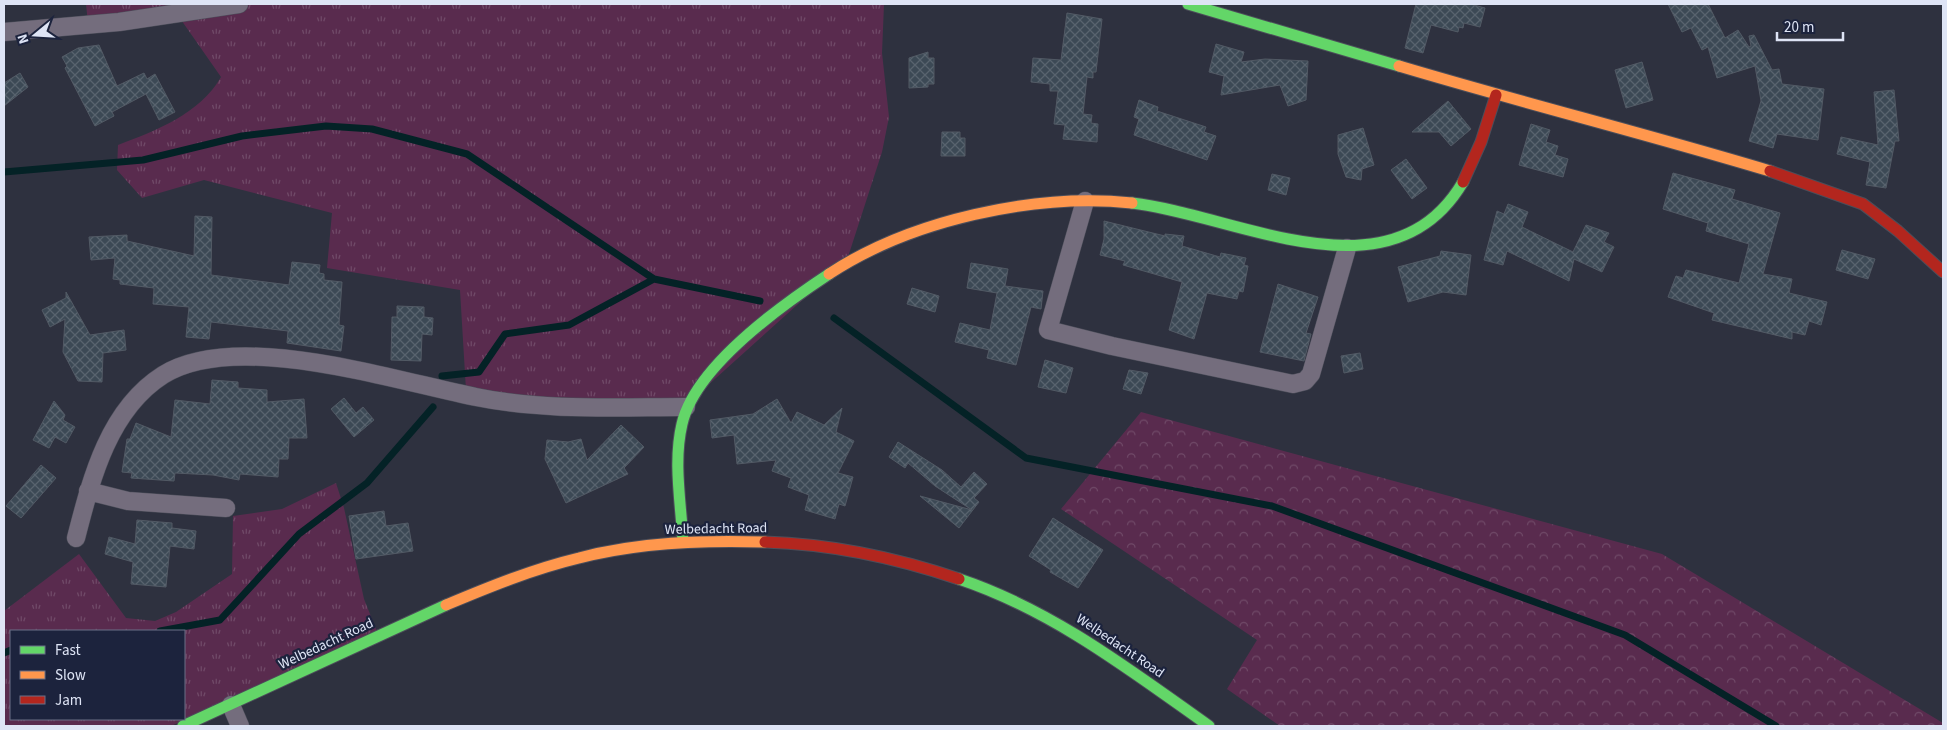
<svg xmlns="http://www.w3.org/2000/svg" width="1947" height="730" viewBox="0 0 1947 730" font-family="'Source Sans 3',sans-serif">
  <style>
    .grass { fill: url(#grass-tufts); fill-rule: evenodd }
    .forest { fill: url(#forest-crowns) }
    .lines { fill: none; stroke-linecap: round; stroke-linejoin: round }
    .stream { stroke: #042226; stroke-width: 7 }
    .building { fill: url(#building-cross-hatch); stroke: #525a65 }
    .street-casing { stroke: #4c4e5a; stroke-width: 19 }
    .fast-casing { stroke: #4c4e5a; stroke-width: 13 }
    .slow-casing { stroke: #4c4e5a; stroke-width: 13 }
    .jam-casing { stroke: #4c4e5a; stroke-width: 13 }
    .street { stroke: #746d7d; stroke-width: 18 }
    .fast { stroke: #63d668; stroke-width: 11 }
    .slow { stroke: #ff974d; stroke-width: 11 }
    .jam { stroke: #b3261e; stroke-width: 11 }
    .labels { text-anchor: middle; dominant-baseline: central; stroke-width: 4.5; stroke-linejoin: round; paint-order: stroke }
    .street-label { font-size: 14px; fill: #dee4f5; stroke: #1c233d }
  </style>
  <defs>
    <pattern id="grass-tufts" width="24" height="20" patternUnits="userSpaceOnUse" patternTransform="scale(1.25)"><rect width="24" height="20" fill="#592b4e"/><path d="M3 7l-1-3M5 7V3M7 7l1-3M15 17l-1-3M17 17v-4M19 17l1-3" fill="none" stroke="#704a68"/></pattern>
    <pattern id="forest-crowns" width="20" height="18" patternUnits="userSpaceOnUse" patternTransform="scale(1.25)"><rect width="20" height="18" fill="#592b4e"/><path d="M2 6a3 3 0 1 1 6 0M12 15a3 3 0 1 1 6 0" fill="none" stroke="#704a68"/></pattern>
    <pattern id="building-cross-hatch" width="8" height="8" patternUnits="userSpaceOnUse" patternTransform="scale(1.25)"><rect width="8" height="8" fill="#3c4955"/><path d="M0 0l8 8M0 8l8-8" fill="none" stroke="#58636e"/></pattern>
  </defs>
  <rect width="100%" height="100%" fill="#2e313f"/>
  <path class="grass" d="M86,4H884L882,53L889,117L882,152L847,260L686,405L590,403L466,390L460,290L327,268L332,213L204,180L142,198L117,170L118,145C155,131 200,114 221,77L177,14L88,23Z
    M336,483L344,508L364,599L378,634L171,726H4V611L79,554L126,618L155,621L176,612L232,574L233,516L282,509ZM11,631H184V719H11Z"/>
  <path class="forest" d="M1141,412L1662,554L1943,723V726H1280L1227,689L1257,640L1061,509Z"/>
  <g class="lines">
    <path class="stream" d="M4,172L143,160L242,136L326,126L372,129L467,154L654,279
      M834,318L1026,458L1272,506L1625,635L1776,726
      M442,376L479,372L505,334L569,325L654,279L760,301
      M160,631L220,620L299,534L367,483L433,407
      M4,653L11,650"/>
  </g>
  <path class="building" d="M1416,4H1470L1485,8L1480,27L1464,23L1463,28L1459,27L1458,32L1431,25L1423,53L1405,48Z
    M1668,4H1708L1725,38L1738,30L1749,47L1751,46L1749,36L1754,35L1772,70L1779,69L1782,84L1824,89L1818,140L1777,134L1773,148L1749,141L1761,101L1755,66L1717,78L1708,47L1702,50L1691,28L1682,32Z
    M1067,13L1102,19L1096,72H1093V78L1087,77L1083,114L1092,115L1091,123L1098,124L1097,142L1063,139L1065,125L1054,124L1058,91H1050V84L1031,82L1033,58L1061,60Z
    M1216,44L1244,52L1241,62L1265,59L1308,61L1306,100L1288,106L1280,85L1221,95L1224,76L1209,72Z
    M99,45L117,86L144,73L147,79L155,74L175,112L159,120L146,94L112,112L114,116L95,126L65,68L67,66L62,57L78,48Z
    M928,52V58H934V84H928V87L909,88V58Z
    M1642,62L1653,100L1626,108L1615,70Z
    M20,73L28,87L4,106V83Z
    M1894,90L1899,141H1895L1886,188L1866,185L1870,162L1837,154L1841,137L1878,145L1874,92Z
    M1139,100L1158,107L1157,111L1206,127L1204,132L1216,136L1207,160L1134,135L1139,119L1134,117Z
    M1448,101L1471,129L1451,146L1439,132H1412Z
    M1531,124L1550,130L1546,142L1558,146L1555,155L1568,159L1563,177L1519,165Z
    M1363,128L1374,165L1362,169L1361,180L1346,177L1338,154V135Z
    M942,132H960V138H965V156H941Z
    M1406,159L1427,188L1412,199L1391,170Z
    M1673,173L1735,190L1732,199L1780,213L1763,274L1792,279L1789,293L1827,302L1821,325L1809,321L1805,335L1792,332V339L1712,320L1714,313L1668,297L1676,276L1683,278L1686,270L1739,283L1749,244L1706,231L1708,223L1663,209Z
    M1272,174L1290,178L1286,195L1268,190Z
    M1508,204L1528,212L1522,227L1573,252L1586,225L1609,233L1604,242L1614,247L1602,272L1574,259L1569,281L1507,251L1503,265L1484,260L1497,211L1504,214Z
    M195,216L212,217L211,275L289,285L292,262L320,265L319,273L324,274V280L342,282L339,325L344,326L341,351L287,343L288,331L211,322L209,339L186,337L189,307L153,304L154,288L120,284V280L113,279L115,258L91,260L89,237L127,235V241L194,256Z
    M1104,221L1165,236V234L1184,236L1182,246L1220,257L1221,253L1246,258L1244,265L1248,266L1243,292L1239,291L1237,299L1207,293L1194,339L1169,330L1182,282L1123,265L1125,261L1100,255L1104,239Z
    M1842,250L1875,259L1868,279L1836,270Z
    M1441,251L1471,255L1466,295L1443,292L1408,302L1398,267L1440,256Z
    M971,263L1008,269L1005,286L1043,291L1041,309L1031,307L1016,365L987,358L989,350L955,342L960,323L990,330L997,293L967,288Z
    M1278,284L1318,297L1306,333L1311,334L1304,361L1260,352Z
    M912,288L939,296L935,312L907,304Z
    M66,292L90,335L124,330L126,350L103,353L102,382L78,381L63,352L65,319L50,327L42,310L66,298Z
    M397,306L424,307V317L433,318L432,335L422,334L421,361L391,360L392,317H397Z
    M1360,353L1363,369L1344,373L1341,356Z
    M1045,360L1073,368L1066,393L1038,387Z
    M1129,370L1148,373L1141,394L1123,389Z
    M212,380L238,382V388L267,390V402L304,399L307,438H289L288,459H279L278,477L240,474L239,480L213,475L175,473L174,481L131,478L132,473L122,472L127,439H130L136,423L171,437L175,400L210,404Z
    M344,398L356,413L363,407L374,420L354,437L331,409Z
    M777,399L791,423L797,412L824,425L842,408L836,432L854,441L838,473L853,477L845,506L839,504L835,519L805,510L809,495L788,487L791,478L772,471L776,460L737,464L734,435L712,438L710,420L753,414Z
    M54,401L65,415L63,420L75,427L66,443L55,437L49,448L33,440Z
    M621,425L644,447L624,468L628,474L566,503L545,459L547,440L568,442L581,439L587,460Z
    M898,442L942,470L961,487L974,472L987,484L974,498L979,502L959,528L920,496L972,510L935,486L908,463L905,468L889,457Z
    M41,465L56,478L21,518L6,506Z
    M384,511L386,526L408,523L413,551L356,559L349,516Z
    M1053,518L1103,550L1078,588L1050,572L1051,570L1029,556Z
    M137,520L172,523V528L196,531L194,549L170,546L166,587L131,584L133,562L105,554L109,537L135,544Z"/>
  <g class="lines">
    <g class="street-casing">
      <path id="street" d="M4,32L119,22L239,4
        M1085,201L1048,330L1112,346L1293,384L1305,381L1311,374L1347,248
        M88,491L128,501L226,508
        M76,538C91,480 108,410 163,375C236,329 395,381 476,397C544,411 616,407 686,407
        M231,705L240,726"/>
    </g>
    <g class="fast-casing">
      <path id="fast" d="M1188,4L1399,66
        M1132,203C1237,215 1391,304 1463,182
        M683,542C681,503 673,462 682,424C695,367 782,305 829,274
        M959,579C1052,610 1130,670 1209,726
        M183,726L446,605"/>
    </g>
    <g class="slow-casing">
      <path id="slow" d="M1399,66C1523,103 1647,134 1770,171
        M829,274C911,220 1034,193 1132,203
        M446,605C489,587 533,569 579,558C639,542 703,540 765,542"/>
    </g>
    <g class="jam-casing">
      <path id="jam" d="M1770,171L1863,204L1898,231L1943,272
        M1463,182L1481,142L1496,95
        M765,542C831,544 897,558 959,579"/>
    </g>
    <use href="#street" class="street"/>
    <use href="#fast" class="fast"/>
    <use href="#slow" class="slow"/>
    <use href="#jam" class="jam"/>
  </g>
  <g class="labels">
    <g class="street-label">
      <text transform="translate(716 529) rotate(-1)">Welbedacht Road</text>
      <text transform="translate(326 644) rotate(-25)">Welbedacht Road</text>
      <text transform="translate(1120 646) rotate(34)">Welbedacht Road</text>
    </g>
  </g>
  <rect width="1947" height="730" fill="none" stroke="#dee4f5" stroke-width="10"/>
  <rect x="10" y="630" width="175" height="90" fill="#1c233d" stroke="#6a7087"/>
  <rect x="20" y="646" width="25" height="8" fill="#63d668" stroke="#6a7087"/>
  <text x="55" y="655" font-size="15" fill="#dee4f5">Fast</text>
  <rect x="20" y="671" width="25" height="8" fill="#ff974d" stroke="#6a7087"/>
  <text x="55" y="680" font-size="15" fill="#dee4f5">Slow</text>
  <rect x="20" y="696" width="25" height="8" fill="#b3261e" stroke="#6a7087"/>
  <text x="55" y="705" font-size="15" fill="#dee4f5">Jam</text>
  <g transform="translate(35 35) rotate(252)" stroke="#1c233d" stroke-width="4" paint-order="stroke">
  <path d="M0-4L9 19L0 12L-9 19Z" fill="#dee4f5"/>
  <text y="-8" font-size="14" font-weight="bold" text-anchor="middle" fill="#dee4f5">N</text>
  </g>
  <path d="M1777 32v8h66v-8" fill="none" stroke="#dee4f5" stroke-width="2.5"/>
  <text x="1784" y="32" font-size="15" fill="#dee4f5" stroke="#1c233d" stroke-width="4" paint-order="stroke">20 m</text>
</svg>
